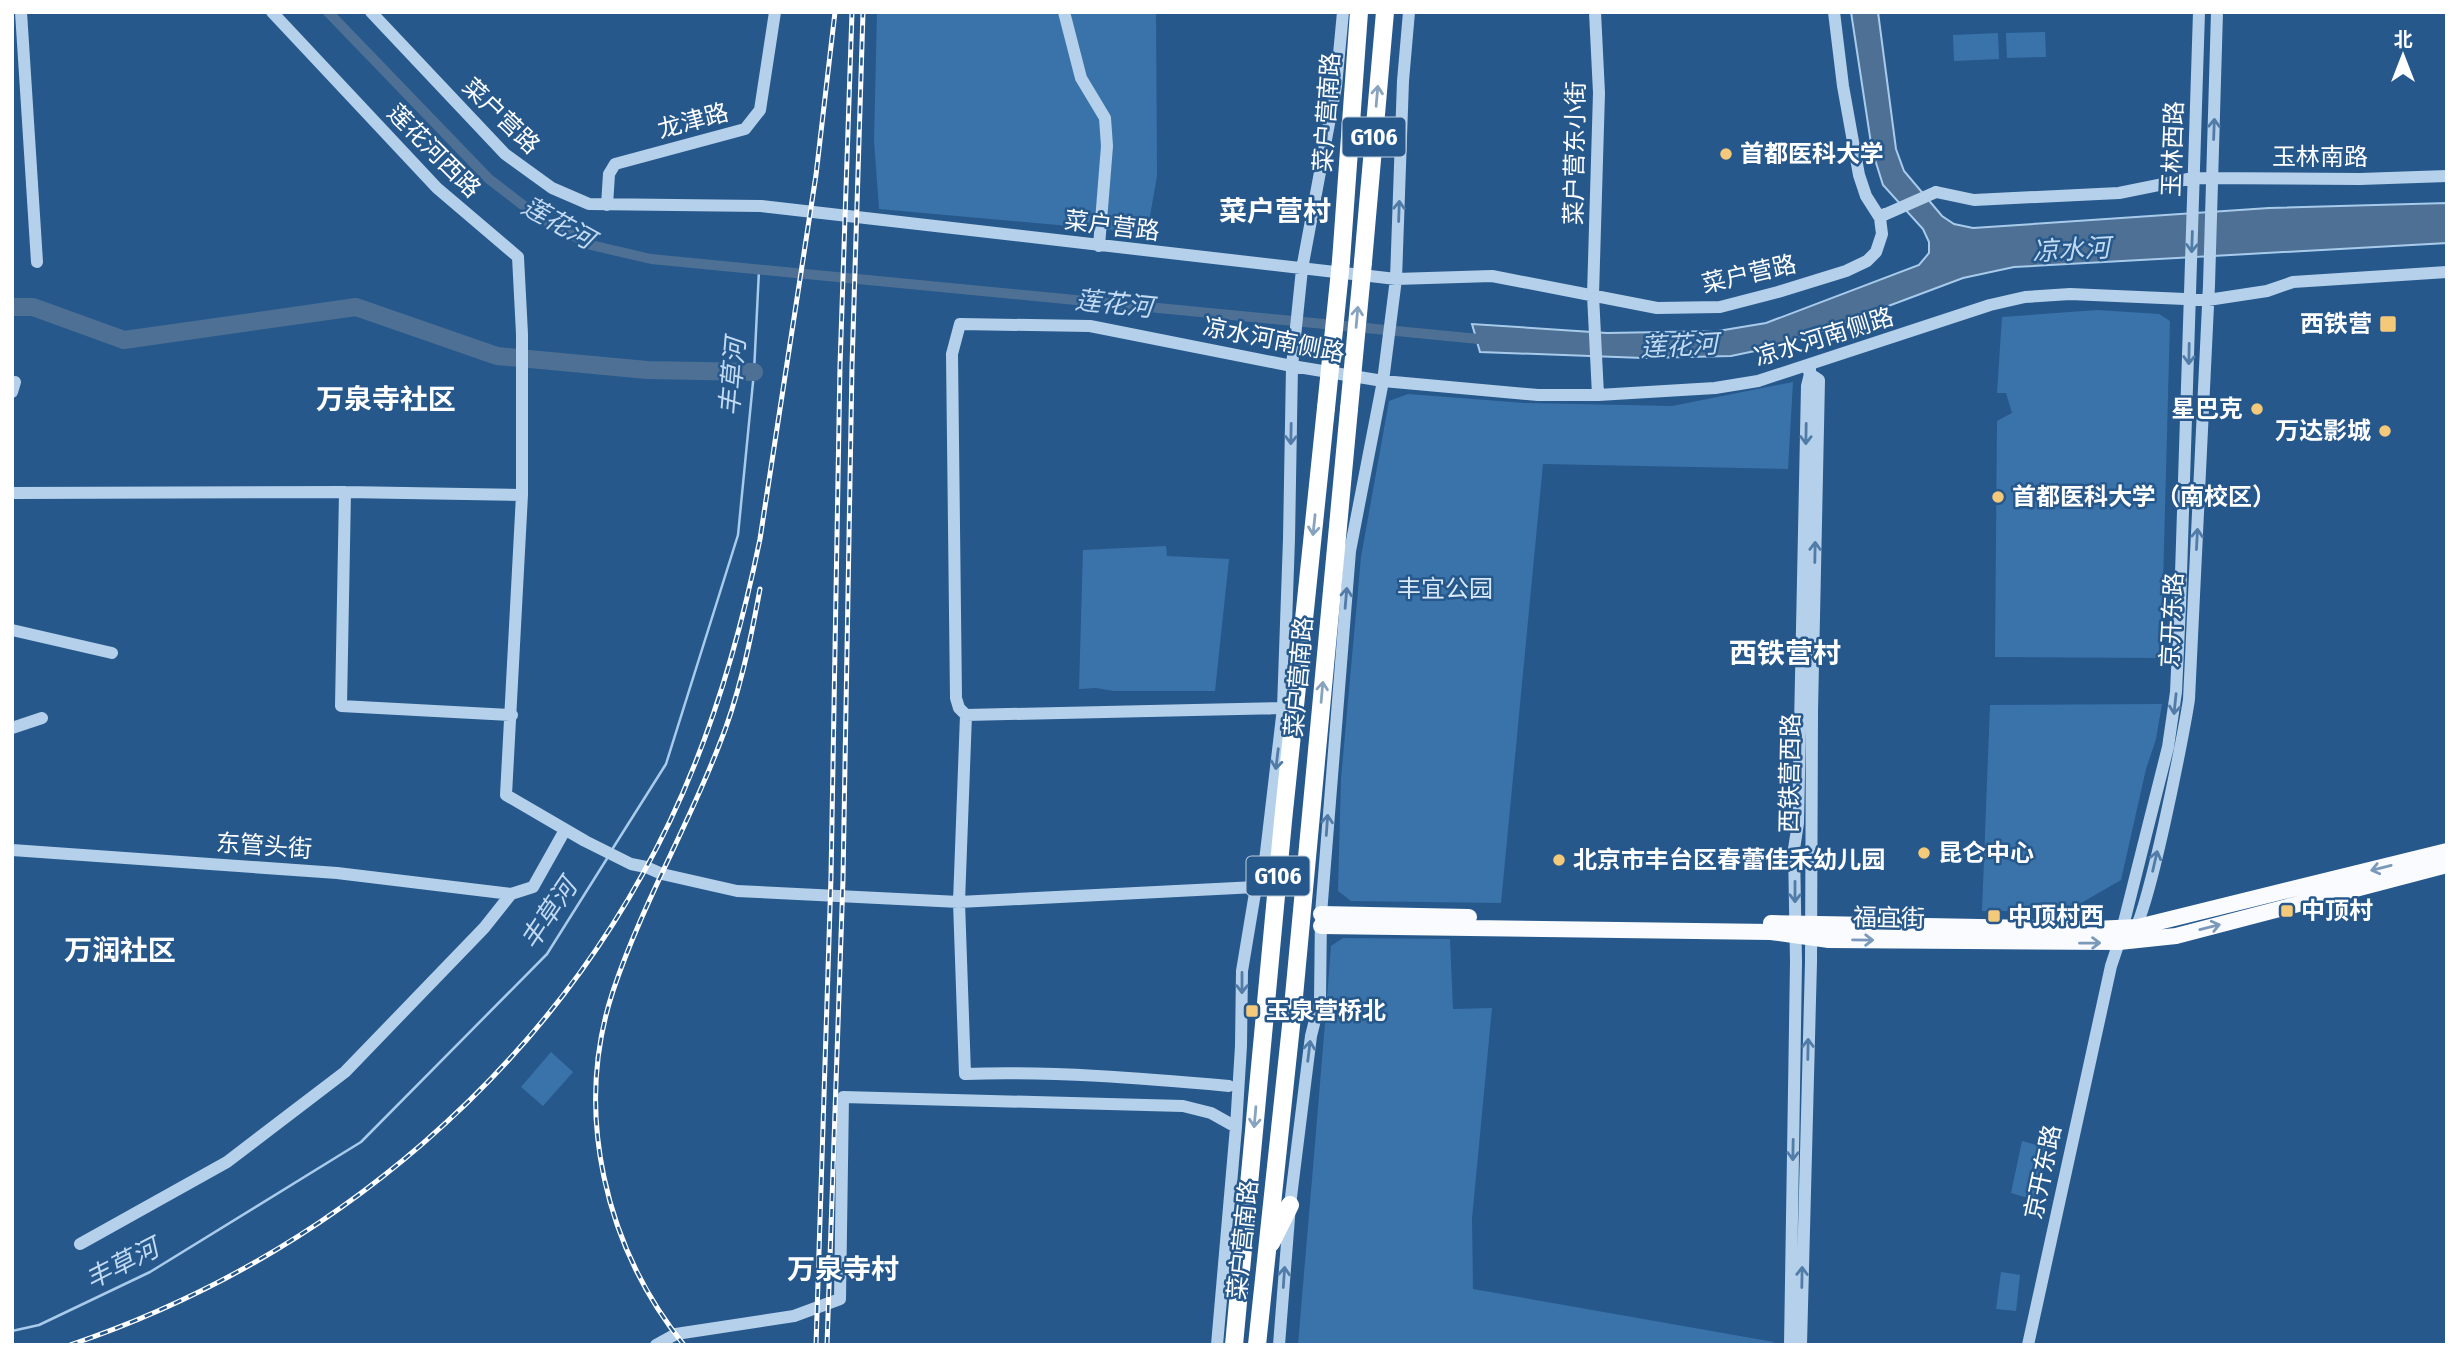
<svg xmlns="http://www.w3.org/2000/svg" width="2459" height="1357" viewBox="0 0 2459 1357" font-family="'Fira Sans Condensed','Noto Sans SC',sans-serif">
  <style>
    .green { fill: #3a73a9 }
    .water { fill: #4d7094; stroke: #a9cbeb; stroke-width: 2 }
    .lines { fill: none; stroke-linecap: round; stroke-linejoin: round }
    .stream { stroke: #a9cbeb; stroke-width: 2.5 }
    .canal { stroke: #4d7094; stroke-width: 10 }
    .river { stroke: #4d7094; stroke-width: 18 }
    .minor { stroke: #b5d0ea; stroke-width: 12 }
    .major { stroke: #f9fbfe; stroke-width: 16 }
    .highway { stroke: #fff; stroke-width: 18 }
    .rail-casing { stroke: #fff; stroke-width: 5 }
    .rail { stroke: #26588c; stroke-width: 2.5; stroke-dasharray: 8; stroke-linecap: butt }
    .minor-bridge { stroke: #b5d0ea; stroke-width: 12 }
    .highway-bridge { stroke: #fff; stroke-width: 18 }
    .oneway { stroke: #88a3c0 }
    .oneway2 { stroke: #517ca8 }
    .oneway3 { stroke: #7a99ba }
    .poi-dot { fill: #f4c97a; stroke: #26588c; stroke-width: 2.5 }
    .labels { text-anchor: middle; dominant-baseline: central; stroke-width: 5; stroke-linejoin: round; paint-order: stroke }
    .shield { fill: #26588c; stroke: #becddc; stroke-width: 2 }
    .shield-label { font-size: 23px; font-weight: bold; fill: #fff }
    .street-label { font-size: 24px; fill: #fff; stroke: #26588c }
    .poi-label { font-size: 24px; font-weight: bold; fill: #fff; stroke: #26588c; text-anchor: start }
    .park-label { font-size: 24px; fill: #d9e9f8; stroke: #26588c }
    .water-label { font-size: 26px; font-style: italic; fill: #c1daf1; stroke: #26588c }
    .quarter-label { font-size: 28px; font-weight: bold; fill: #fff; stroke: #26588c }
  </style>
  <rect width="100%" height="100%" fill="#26588c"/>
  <path class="green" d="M877,12H1156L1157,176L1147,233L879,209L874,141Z
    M2045,32L2046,57L2007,58L2006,33Z
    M1998,33L1999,59L1954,61L1953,35Z
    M2097,310L2159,314L2170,321L2161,658L1995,657L1997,421L2012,413L2006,393H1997L2002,317Z
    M1793,382L1788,469L1543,464L1501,903L1351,901L1338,891L1341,779L1361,557L1389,401L1408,394L1525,403L1672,406Z
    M1166,546L1167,556L1229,559L1215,691H1114L1096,688L1079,689L1083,550Z
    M2162,704L2156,739L2146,769L2121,880L2076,906L2035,904L2016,911H1982L1990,705Z
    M1343,938L1450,939L1453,1009L1492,1008L1472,1219L1473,1289L1774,1342V1345H1298C1309,1212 1321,1079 1331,946Z
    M551,1052L573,1072L543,1106L521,1087Z
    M2022,1141L2047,1148L2035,1200L2011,1193Z
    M2001,1272L2020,1275L2016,1311L1996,1309Z"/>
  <path class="water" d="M1851,12H1878L1896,149L1904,171L1942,216L1954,224L1973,228L2269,208L2447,203V243L2014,267L1963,278L1811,335L1779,346L1731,356L1643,358L1480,352L1472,324L1607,333L1718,331L1766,323L1919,265L1929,253V242L1923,229L1883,185L1872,150Z"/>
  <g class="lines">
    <path class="stream" d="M613,848L666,764L738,535L754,372L759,270
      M12,1331L39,1325L150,1272L361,1142L547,954L608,857"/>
    <path class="canal" d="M328,12L489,179L537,216L591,245L651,259L1489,340"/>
    <path class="river" d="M12,307H33L124,340L356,307L497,356L647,370L754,372"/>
    <path class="minor" d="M21,12L37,262
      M272,12L437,188L518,257L522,334V495L506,795L585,841L631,864L646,867L662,874L737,891L959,902L1256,887
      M371,12L505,154L552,188L589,204L761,206L1396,279L1492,276L1657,308L1720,307L1778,292L1846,271L1867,261L1876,252L1882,234L1880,218
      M1064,12L1081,78L1105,118L1107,146L1099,246
      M1595,12L1599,93L1593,295L1598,395
      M1834,12L1843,86L1859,175L1866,196L1880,218L1885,214
      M1936,192L1974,200L2119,193L2193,178L2360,179L2447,176
      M607,205L609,174L615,164L745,129L760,110L775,12
      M12,392L15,382
      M345,492L341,706L512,715
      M12,493L345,492L522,495
      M12,630L112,653
      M966,715L1283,708
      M12,728L42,718
      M12,850L337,873L511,894
      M2133,931C2147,920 2185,729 2189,699L2209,285L2217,12
      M1229,1086C1141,1078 1053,1071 965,1074L959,902L966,715L959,708L956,698L952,354L960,324L1090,326L1292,366L1383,381L1538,395H1598L1715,388L1758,381L1990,305L2025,297L2070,294L2208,300L2267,291L2293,282L2447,272
      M80,1244L227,1162L345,1072L484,928L511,894L533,887L565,830
      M656,1345L676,1334L794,1316L840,1299L843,1097L1183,1106L1211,1113L1236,1127
      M1217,1345L1236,1127L1241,1046L1242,971L1256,887L1265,861L1283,708L1289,539L1292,366L1302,269L1336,86L1343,12
      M1279,1345L1290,1205L1311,1036L1320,1000L1321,914L1350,551L1383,381L1396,279L1403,81L1409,12
      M1790,1345L1796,962L1794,849L1798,823L1807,386L1810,374L1807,367
      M1801,1345L1811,962L1812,712L1819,380L1810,374V366
      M2028,1345L2111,966L2119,942L2168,747L2176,692L2180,605L2199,12"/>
    <path class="major" d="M1321,914L1469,917
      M1771,923L2094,929L2138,927L2447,851
      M1321,926L1771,932L1829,940L2119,942L2176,936L2447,865"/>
    <path class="highway" d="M1341,261L1359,12
      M1363,262L1385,12
      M1271,1243L1290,1205
      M1234,1345L1283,821L1326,408
      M1257,1345L1293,1007L1349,409"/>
    <g class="rail-casing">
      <path id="rail" d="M70,1345C330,1257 551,1070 670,821C713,731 740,637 760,539L816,175L835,12
        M684,1345C605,1247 573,1112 613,991C641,907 686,830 718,748C739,697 750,643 760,589
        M816,1345L831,877L840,366L852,12
        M827,1345L843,879L852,366L863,12"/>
    </g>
    <use href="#rail" class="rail"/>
    <path class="minor-bridge" d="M1886,214L1936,192"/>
    <path class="highway-bridge" d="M1326,408L1341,261
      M1349,409L1363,262"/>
  </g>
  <defs><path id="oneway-shaft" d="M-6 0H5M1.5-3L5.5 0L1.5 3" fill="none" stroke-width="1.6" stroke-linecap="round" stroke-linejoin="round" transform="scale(1.75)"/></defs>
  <g class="oneway">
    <use href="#oneway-shaft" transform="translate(1377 96) rotate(-85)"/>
    <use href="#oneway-shaft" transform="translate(1357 317) rotate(-85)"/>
    <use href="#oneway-shaft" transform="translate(1314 525) rotate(96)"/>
    <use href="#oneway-shaft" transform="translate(1322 692) rotate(-85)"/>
    <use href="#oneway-shaft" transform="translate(1255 1117) rotate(95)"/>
  </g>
  <g class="oneway2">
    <use href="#oneway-shaft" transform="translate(2214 129) rotate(-88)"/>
    <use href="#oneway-shaft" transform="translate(1399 211) rotate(-88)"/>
    <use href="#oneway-shaft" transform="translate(2192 242) rotate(92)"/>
    <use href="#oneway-shaft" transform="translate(2189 354) rotate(91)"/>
    <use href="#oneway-shaft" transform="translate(1291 434) rotate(91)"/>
    <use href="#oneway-shaft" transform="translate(1806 434) rotate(91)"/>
    <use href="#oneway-shaft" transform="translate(2197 539) rotate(-87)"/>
    <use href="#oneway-shaft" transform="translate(1815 552) rotate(-89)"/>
    <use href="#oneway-shaft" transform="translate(1346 598) rotate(-85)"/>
    <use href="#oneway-shaft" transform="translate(2175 704) rotate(96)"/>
    <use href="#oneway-shaft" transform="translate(1277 759) rotate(97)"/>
    <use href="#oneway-shaft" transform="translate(1327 825) rotate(-86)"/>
    <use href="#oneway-shaft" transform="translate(2155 861) rotate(-77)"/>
    <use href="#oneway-shaft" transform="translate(1795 892) rotate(90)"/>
    <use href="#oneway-shaft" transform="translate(1242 983) rotate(90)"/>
    <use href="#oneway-shaft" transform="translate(1808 1049) rotate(-89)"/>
    <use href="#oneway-shaft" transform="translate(1309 1051) rotate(-83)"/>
    <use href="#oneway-shaft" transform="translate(1793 1150) rotate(91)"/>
    <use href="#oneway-shaft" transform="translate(1284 1277) rotate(-86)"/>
    <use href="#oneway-shaft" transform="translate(1802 1277) rotate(-89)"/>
  </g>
  <g class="oneway3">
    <use href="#oneway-shaft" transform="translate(2381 868) rotate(166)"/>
    <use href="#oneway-shaft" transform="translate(2210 927) rotate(-14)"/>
    <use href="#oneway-shaft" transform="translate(1863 940) rotate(1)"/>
    <use href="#oneway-shaft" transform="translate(2090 943) rotate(-1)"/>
  </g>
  <g class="poi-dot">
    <circle cx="1726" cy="154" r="7"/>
    <rect x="2379" y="315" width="18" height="18" rx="3.5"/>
    <circle cx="2257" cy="409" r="7"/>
    <circle cx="2385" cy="431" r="7"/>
    <circle cx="1998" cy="497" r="7"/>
    <circle cx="1924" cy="853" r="7"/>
    <circle cx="1559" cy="860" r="7"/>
    <rect x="2280" y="904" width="14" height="14" rx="3.5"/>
    <rect x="1987" y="909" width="14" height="14" rx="3.5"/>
    <rect x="1245" y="1004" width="14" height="14" rx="3.5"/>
  </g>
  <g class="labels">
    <g class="shield">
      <rect x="1342.5" y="117.5" width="63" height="39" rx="5"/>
      <rect x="1246.5" y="856.5" width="63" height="39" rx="5"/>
    </g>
    <g class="shield-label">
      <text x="1374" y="137">G106</text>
      <text x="1278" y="876">G106</text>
    </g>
    <g class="street-label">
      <text transform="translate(1327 112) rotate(-86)">菜户营南路</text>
      <text transform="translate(501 116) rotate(44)">菜户营路</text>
      <text transform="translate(693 121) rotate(-15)">龙津路</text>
      <text transform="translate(2173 149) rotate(-88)">玉林西路</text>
      <text transform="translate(434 151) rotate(45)">莲花河西路</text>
      <text transform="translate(1575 153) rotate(-89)">菜户营东小街</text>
      <text x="2320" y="157">玉林南路</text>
      <text transform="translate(1112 226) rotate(7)">菜户营路</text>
      <text transform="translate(1749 274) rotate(-13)">菜户营路</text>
      <text transform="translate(1824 337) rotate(-17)">凉水河南侧路</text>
      <text transform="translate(1274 340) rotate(11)">凉水河南侧路</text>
      <text transform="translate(2172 620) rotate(-87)">京开东路</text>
      <text transform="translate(1299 677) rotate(-85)">菜户营南路</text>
      <text transform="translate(1790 773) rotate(-89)">西铁营西路</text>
      <text transform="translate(264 846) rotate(4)">东管头街</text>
      <text transform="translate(1889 918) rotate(1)">福宜街</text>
      <text transform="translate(2043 1172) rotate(-78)">京开东路</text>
      <text transform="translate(1243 1240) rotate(-84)">菜户营南路</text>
    </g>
    <g class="poi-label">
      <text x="1740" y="154">首都医科大学</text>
      <text x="2372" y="324" text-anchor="end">西铁营</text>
      <text x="2243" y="409" text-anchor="end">星巴克</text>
      <text x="2371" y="431" text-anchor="end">万达影城</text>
      <text x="2012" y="497">首都医科大学（南校区）</text>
      <text x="1938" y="853">昆仑中心</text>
      <text x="1573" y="860">北京市丰台区春蕾佳禾幼儿园</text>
      <text x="2301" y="911">中顶村</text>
      <text x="2008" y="916">中顶村西</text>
      <text x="1266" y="1011">玉泉营桥北</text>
    </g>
    <g class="park-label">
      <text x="1445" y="589">丰宜公园</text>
    </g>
    <g class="water-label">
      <text transform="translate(558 223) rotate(29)">莲花河</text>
      <text transform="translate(2071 250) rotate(-3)">凉水河</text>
      <text transform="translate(1114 304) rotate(6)">莲花河</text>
      <text transform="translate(1679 346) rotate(-3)">莲花河</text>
      <text transform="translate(733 377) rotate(-85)">丰草河</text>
      <text transform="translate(549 914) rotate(-56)">丰草河</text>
      <text transform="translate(122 1264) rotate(-27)">丰草河</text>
    </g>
    <g class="quarter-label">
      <text x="1275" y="211">菜户营村</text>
      <text x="386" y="399">万泉寺社区</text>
      <text x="1785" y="653">西铁营村</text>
      <text x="120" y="950">万润社区</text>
      <text x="843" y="1269">万泉寺村</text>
    </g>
  </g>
  <rect width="2459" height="1357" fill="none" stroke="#ffffff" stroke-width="28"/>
  <g transform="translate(2403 56)" stroke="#26588c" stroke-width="5" paint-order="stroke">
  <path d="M0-5L12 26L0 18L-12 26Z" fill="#ffffff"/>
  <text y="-10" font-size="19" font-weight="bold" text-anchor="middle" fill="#ffffff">北</text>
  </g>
</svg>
